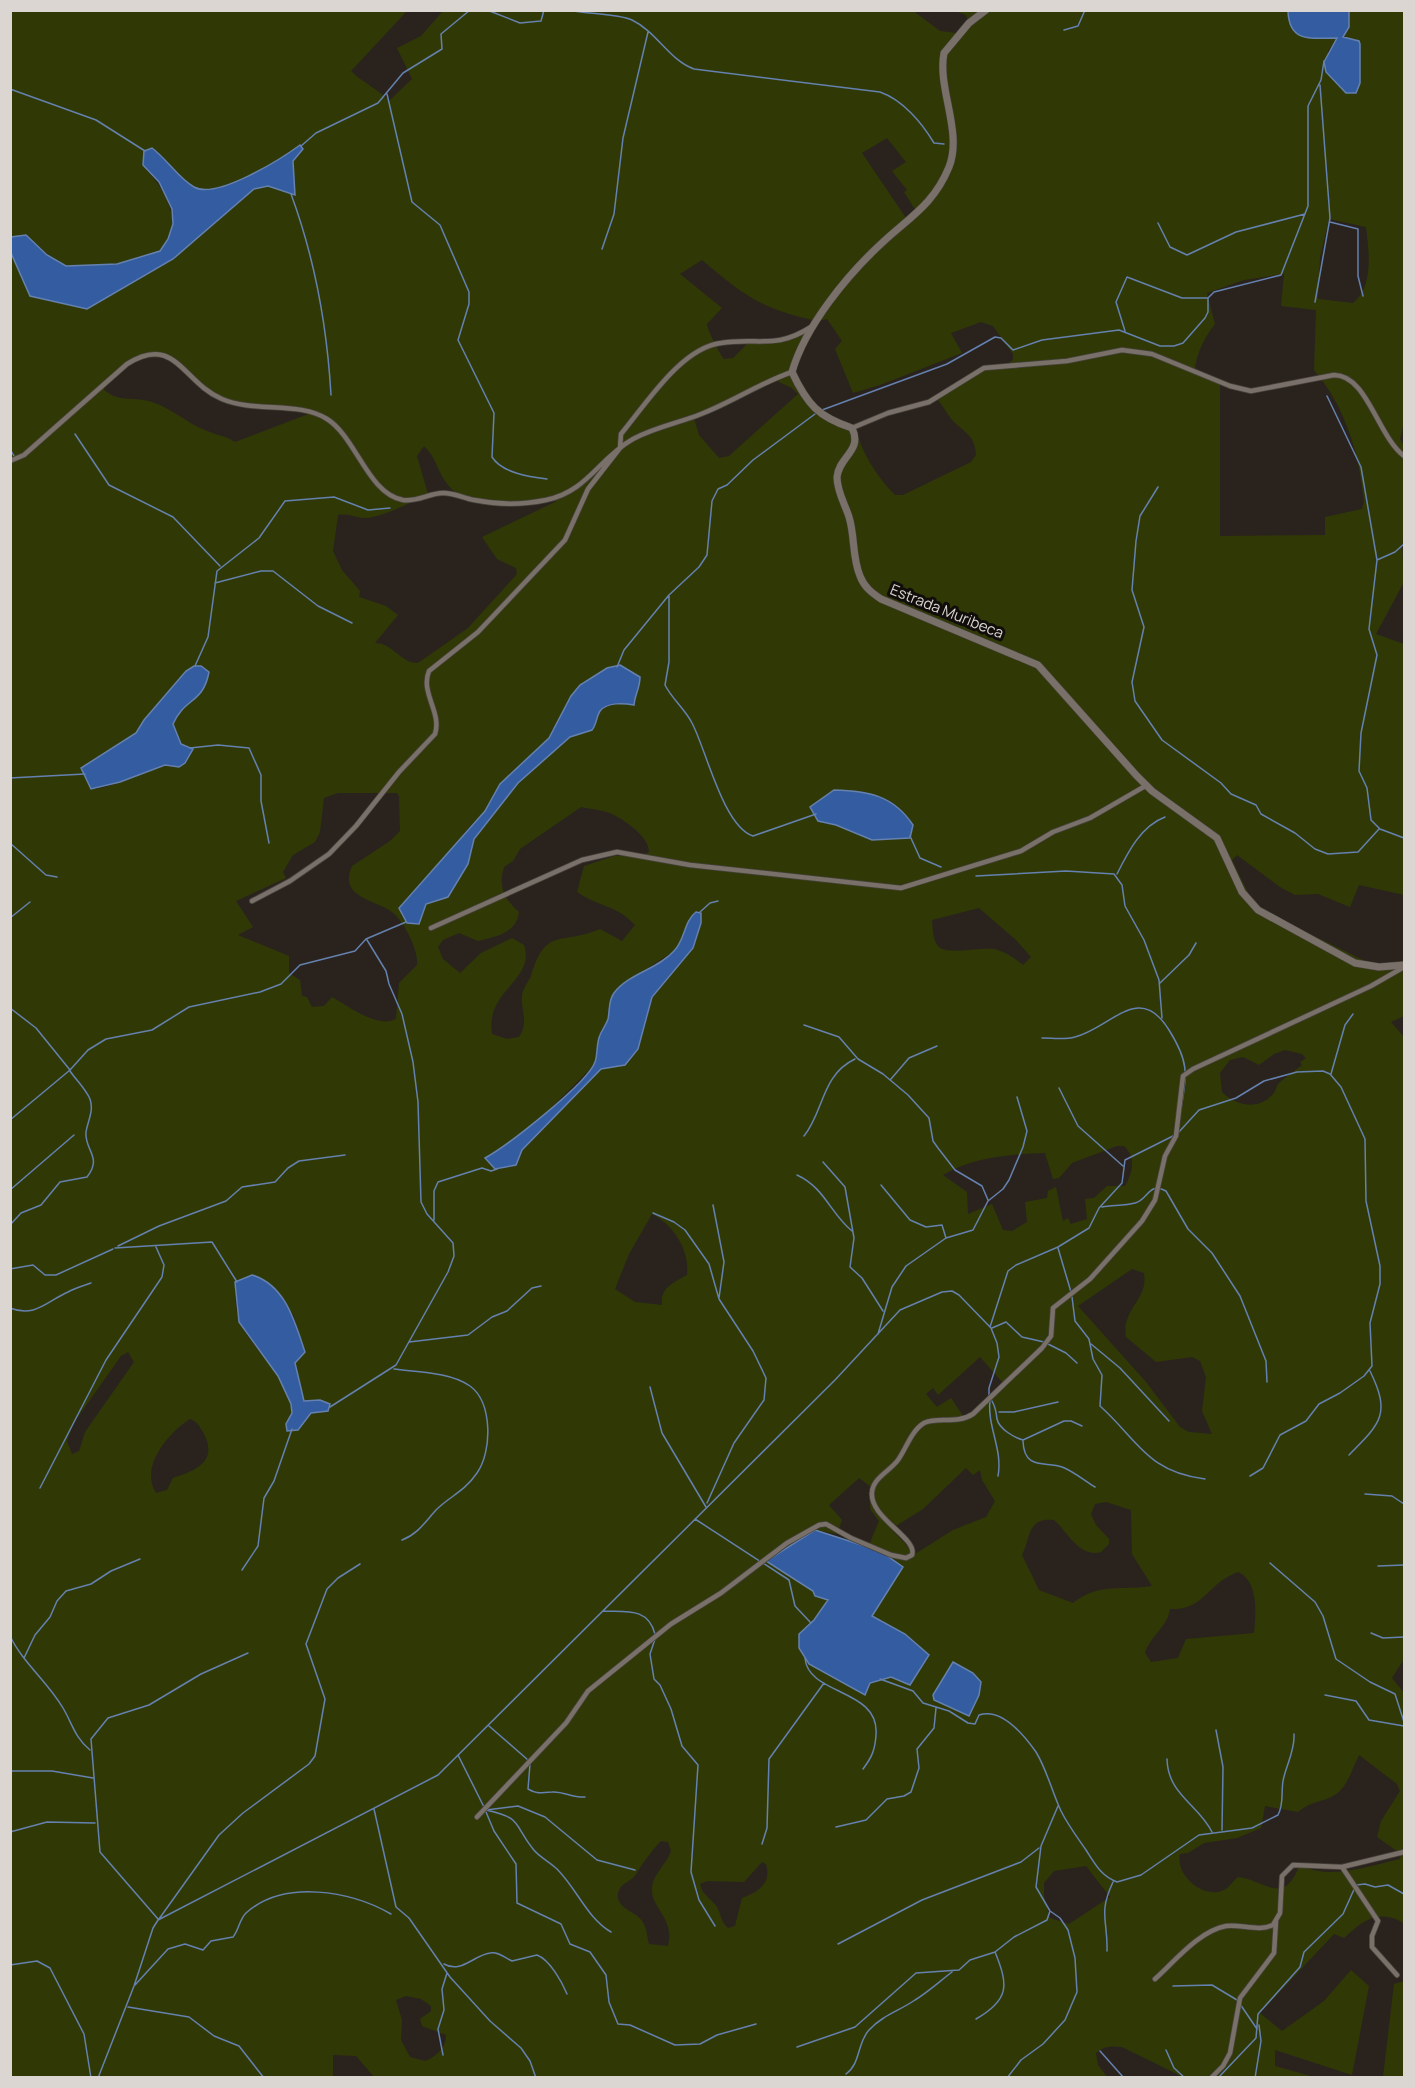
<svg xmlns="http://www.w3.org/2000/svg" width="1415" height="2088" viewBox="0 0 1415 2088" font-family="Manrope,sans-serif">
  <style>
    .green { fill: #303906; fill-rule: evenodd }
    .water { fill: #335da0; stroke: #6581af; stroke-width: 1.5 }
    .lines { fill: none; stroke-linecap: round; stroke-linejoin: round }
    .stream { stroke: #6581af; stroke-width: 1.5 }
    .street-casing { stroke: #46413c; stroke-width: 6 }
    .secondary-casing { stroke: #46413c; stroke-width: 8 }
    .street { stroke: #787069; stroke-width: 4.5 }
    .secondary { stroke: #787069; stroke-width: 7 }
    .labels { text-anchor: middle; dominant-baseline: central; stroke-width: 6; stroke-linejoin: round; paint-order: stroke }
    .street-label { font-size: 15px; fill: #dbd6d2; stroke: #100d0a }
  </style>
  <rect width="100%" height="100%" fill="#2a231d"/>
  <path class="green" d="M912,10L940,31L956,33L968,21L966,15L955,11H1288L1289,22L1295,32L1337,38L1328,51L1333,81L1351,94L1356,93L1360,83V44L1355,39L1344,38L1349,27V11H1404V423L1400,439L1404,446V541L1402,544L1404,582L1376,634L1404,644V895L1359,885L1350,907L1318,894L1295,895L1280,887L1237,855L1232,860L1255,907L1369,963H1404V1016L1391,1022L1404,1037V1659L1392,1678L1404,1693V1923C1379,1909 1364,1919 1344,1938L1334,1934L1260,2013L1282,2031L1324,2001L1351,1970L1369,1986L1352,2075L1275,2050V2066L1314,2077H1183L1122,2047C1111,2046 1104,2046 1096,2053L1098,2065L1107,2077L375,2078L356,2056L333,2055V2077H11L10,250L43,299L87,309L210,227L254,189L269,186L295,195L293,161L300,152V145C281,159 216,200 194,187C178,178 167,159 152,148L147,171C165,188 188,233 159,251C143,262 106,266 87,267C78,267 68,268 60,264C44,256 32,230 11,237V11H407L351,71C363,83 377,88 389,101L412,79L397,48L421,36L443,11ZM887,138L906,162L892,171L907,190L904,192L916,211L906,218L862,153ZM1329,219L1366,227C1369,251 1374,287 1353,303L1318,299L1320,257ZM702,260C735,288 756,306 800,317C809,319 817,322 827,319L842,341L835,349L853,393L880,385L962,353L951,333L981,322L993,326L1013,354V360L1006,365L975,370L938,400C944,407 949,418 956,424C968,434 975,438 976,455L971,462L903,495H895C879,479 858,449 856,425C822,421 807,398 794,369L810,332C789,341 770,344 747,344L733,358L724,359C720,355 707,329 707,324L722,308L680,274ZM1284,274L1281,306L1316,310L1314,370C1346,408 1359,453 1364,502L1362,509L1325,517V535L1220,536V383L1202,377L1195,369C1196,354 1206,335 1215,324L1207,293L1244,280ZM164,354L217,397L246,405L311,413L235,442C226,436 219,436 210,432C188,425 170,406 148,401C131,397 119,402 104,390C108,376 129,359 144,355C149,353 158,354 164,354ZM775,380L792,388L798,394L729,456L719,458L699,435L694,418ZM424,446C436,457 438,473 448,485C475,518 521,502 557,501L482,537L497,559L516,568L517,574L468,628L418,663C400,663 393,643 375,643L398,615L386,606L359,597L360,591L342,570L333,551L338,515C349,513 355,518 365,518C383,517 412,502 428,494L417,456ZM607,668L622,703L607,706L600,711C590,740 590,725 570,737L518,783L474,839L468,864L449,897L426,904L419,924L407,923L401,915L469,827L485,811L500,784L549,738L571,696L580,685ZM162,699L180,708L173,724L181,744L174,767C151,760 117,790 91,789L81,768L136,733ZM834,790C868,791 893,795 913,824L910,837L872,840L836,825L822,823L810,807ZM338,793H397L399,796L400,831L390,841L352,866C338,898 375,899 392,912C404,921 419,951 417,965L399,983L396,1019C378,1029 348,1006 332,997L324,1006L312,1007L307,997L302,996L300,980L289,973V956L238,935L253,927L236,901L286,878L283,872L293,855L315,842L320,832L324,798ZM581,807C591,809 605,810 614,815C626,821 650,838 649,852L644,855L614,856L584,866L577,892C599,907 617,905 635,925L622,941L600,929C560,946 546,926 531,976C528,983 522,989 522,997C521,1012 529,1022 519,1037L507,1039L492,1034C485,989 536,981 524,945L512,938L481,953L460,973L443,959L438,947L443,940L459,933L478,941C495,937 517,933 519,912C504,899 498,886 504,867L513,861L520,849ZM979,908L1016,940L1031,957L1023,965C1014,958 1006,952 994,949C981,947 948,955 939,947C932,940 933,929 932,920ZM690,918L693,948L652,997L646,1022L625,1065L601,1069L522,1151C517,1167 511,1168 495,1169L486,1157L502,1149L542,1117L594,1065L600,1033L608,1019L609,1004L626,982L674,951L683,938ZM1285,1050L1302,1054L1306,1058L1300,1062L1302,1065C1294,1071 1286,1077 1279,1083C1276,1086 1276,1092 1272,1095C1258,1111 1234,1105 1222,1092L1220,1073L1230,1060L1243,1057L1259,1065L1274,1054ZM1117,1146H1124C1137,1158 1132,1173 1125,1186H1107L1094,1198L1085,1199L1087,1219L1071,1224L1068,1218L1063,1221L1056,1187L1048,1191L1047,1198L1025,1202L1027,1222L1012,1231L1003,1230L992,1204L968,1214L967,1192L943,1175C972,1157 1011,1154 1045,1153L1053,1179L1059,1178L1072,1163ZM652,1214C674,1225 690,1251 687,1275C673,1283 660,1288 662,1305L635,1302L615,1289L629,1254ZM1132,1269L1144,1273C1149,1299 1121,1309 1126,1337L1156,1362L1192,1357L1200,1361L1206,1377L1202,1411L1212,1434L1189,1432L1180,1427L1146,1382L1078,1306ZM252,1275L293,1314L305,1352L295,1363L304,1401L320,1400L319,1412L311,1413L306,1419L289,1418C304,1393 247,1344 239,1321C235,1309 236,1295 235,1283ZM128,1352L134,1362L85,1432L79,1451L72,1454L67,1441L73,1424L121,1356ZM980,1357L1004,1384L965,1419L951,1398L937,1407L926,1394L933,1388L938,1395ZM190,1419C197,1421 199,1426 203,1432C219,1461 197,1470 173,1478L167,1490L156,1493C139,1467 169,1432 190,1419ZM966,1468L973,1475L980,1470L982,1480L995,1501L986,1517L953,1530L915,1554L891,1529L923,1509ZM859,1478L871,1487L870,1509L879,1521L869,1545L903,1567L872,1616L916,1642L891,1677L870,1683L864,1695L809,1664L799,1634L814,1620L828,1600L766,1561L815,1530L837,1534L842,1520L829,1505ZM1106,1502L1131,1510L1132,1554L1152,1586C1123,1591 1099,1582 1073,1603L1039,1590L1022,1555C1031,1537 1027,1517 1054,1520C1068,1532 1079,1558 1101,1552L1109,1544V1539L1096,1525L1091,1514L1095,1504ZM1238,1572C1259,1581 1256,1615 1254,1633L1186,1639L1178,1658L1151,1662L1145,1653C1150,1636 1167,1628 1170,1609C1204,1611 1207,1583 1238,1572ZM1359,1755L1397,1784L1400,1791L1381,1821L1377,1837L1401,1854L1400,1859C1372,1865 1326,1882 1300,1864C1284,1908 1265,1880 1238,1877C1233,1881 1229,1888 1224,1890C1203,1900 1175,1875 1180,1854L1188,1853L1204,1843L1237,1838L1261,1828L1265,1806L1298,1812C1312,1801 1319,1803 1333,1796C1347,1789 1352,1769 1359,1755ZM661,1841L668,1842L671,1851C667,1864 652,1875 652,1889C651,1908 675,1918 668,1946L649,1944C647,1937 647,1928 642,1921C636,1911 612,1908 619,1890C622,1883 632,1881 636,1874C643,1863 651,1851 661,1841ZM762,1862L766,1864C772,1884 758,1892 742,1898L735,1926L728,1928C721,1922 721,1915 717,1907C711,1898 702,1895 700,1884L707,1881L744,1882ZM1086,1866L1110,1897L1069,1924L1050,1918L1044,1896V1883L1054,1871ZM406,1996L421,1999L431,2006V2011L420,2019L422,2026L446,2035C446,2048 436,2057 425,2061L410,2057L401,2040L402,2020L396,2000Z
    M1404,1981V2077H1383L1394,1984Z"/>
  <path class="water" d="M1288,11H1349V27L1343,37L1359,41L1360,44V83L1356,93H1346L1326,72L1324,62L1337,38C1313,38 1289,44 1288,11Z
    M300,145L303,149L293,161L295,195L268,186L254,189L173,259L87,309L30,296L11,253V237L26,235L47,255L66,266L117,264L160,251L168,239L173,224L172,209L159,182L143,165L144,151L152,148C167,159 178,178 194,187C216,200 281,159 300,145Z
    M620,665L640,677C640,688 635,694 634,705C624,703 607,702 600,711C596,717 597,724 592,730L570,737L518,783L474,839L468,864L448,897L426,904L419,924L407,923L399,908L485,811L500,784L549,738L571,696L580,685L607,668Z
    M194,666H201L209,672C203,704 185,697 173,724L181,744L193,749L185,763L179,767L165,765L120,782L91,789L81,768L136,733L144,720L186,671Z
    M834,790C868,791 893,795 913,825L910,838L872,840L836,825L818,821L810,807Z
    M696,912L701,913V923L693,948L652,997L638,1049L625,1065L601,1069L522,1150L516,1165L495,1169L485,1158C507,1146 588,1083 595,1062C598,1054 596,1044 600,1035C602,1030 606,1025 608,1019C610,1010 608,1001 614,993C628,974 658,969 674,951C685,940 684,921 696,912Z
    M252,1275C286,1285 295,1323 305,1352L295,1363L304,1401L320,1400L330,1404L328,1411L311,1413L298,1430L287,1431L286,1424L292,1413L291,1404L278,1376L239,1322L235,1282Z
    M815,1530L880,1551L903,1567L872,1616L905,1634L929,1655L910,1685L891,1677L870,1683L865,1695L809,1664L799,1648V1634L814,1620L828,1600L815,1596L813,1591L766,1561Z
    M953,1662L973,1673L981,1682L979,1695L969,1716L934,1700L933,1695Z"/>
  <g class="lines">
    <path class="stream" d="M487,10L520,23L541,21L544,10
      M567,10C585,14 617,13 632,20C657,32 669,60 694,69L880,92C903,100 922,123 934,143L944,144
      M1064,30L1078,26L1085,10
      M10,89L96,120L145,151
      M387,94L412,202L440,225L469,292V304L458,340L494,413L492,457C502,473 530,477 547,479
      M301,146L316,133L378,103L403,73L442,49L441,34L470,10
      M291,194C315,259 327,326 331,395
      M1330,222L1358,229V276L1363,296
      M1158,223L1170,247L1187,255L1236,232L1305,214
      M602,249L614,214L623,138L648,32
      M1315,302L1330,218L1320,85
      M1125,331L1116,302L1127,277L1182,298H1208L1214,292L1281,275L1308,206V106L1321,80L1324,61
      M1327,396L1361,467L1377,560L1369,629L1377,655L1361,733L1359,771L1367,788L1371,820L1380,829L1404,838
      M822,410L947,364L995,337L1001,338L1013,350L1042,340L1119,330L1160,346H1174L1183,343L1205,318L1208,312V298
      M75,434L109,485L173,517L220,566
      M10,449L14,456
      M1158,487L1140,516L1136,541L1132,590L1144,627L1132,682L1135,701L1162,740L1221,783L1231,794L1256,805L1261,814L1295,833L1315,849L1328,854L1358,852L1379,829
      M1377,560L1395,552L1404,544
      M215,583L261,571H273L318,606L352,623
      M669,596V662L665,685C672,699 685,709 692,723C706,749 723,826 753,836L816,814
      M195,666L208,637L217,571L259,538L285,501L334,497L368,510L390,508
      M617,667L624,650L669,595L699,567L707,555L712,501L718,489L727,485L753,460L815,414
      M190,748L218,745L249,748L261,775V801L269,843
      M10,778L85,774
      M910,836L920,858L941,867
      M10,843L46,875L57,877
      M1117,874C1128,852 1141,826 1165,817
      M976,876L1066,871L1114,874L1122,885L1125,906L1144,940L1159,980L1162,1018
      M700,912L710,903L718,901
      M10,918L30,902
      M1160,983L1189,955L1196,943
      M10,1008L36,1028L70,1070
      M804,1025L839,1037L858,1059L883,1074L908,1095L929,1118L933,1141L938,1148L955,1170L982,1186L988,1200
      M1042,1038C1053,1038 1064,1040 1075,1037C1111,1028 1139,981 1169,1030C1189,1062 1187,1072 1181,1109
      M1331,1074L1345,1025L1353,1014
      M891,1079L909,1058L937,1046
      M1059,1088L1078,1126L1123,1166
      M10,1120L70,1070L88,1050L106,1039L152,1030L189,1007L260,992L281,984L300,965L355,951L366,939L406,922
      M1178,1133L1199,1110L1236,1098L1264,1081L1297,1072L1323,1071L1330,1074L1341,1087L1365,1139L1366,1201L1380,1266V1284L1370,1323L1372,1366L1364,1376L1340,1393L1319,1404L1306,1421L1280,1435L1263,1468L1250,1476
      M804,1136C824,1112 821,1075 855,1059
      M823,1162L845,1187L854,1238L850,1267L862,1278L883,1311
      M797,1175C825,1188 830,1213 852,1231
      M881,1185L910,1220L926,1227L942,1225L946,1238
      M10,1190L74,1135
      M713,1205L724,1262L719,1298
      M1102,1207C1112,1205 1124,1206 1135,1203C1148,1200 1149,1181 1166,1191L1188,1229L1212,1253L1240,1296L1266,1361L1267,1382
      M653,1213L674,1222L685,1230L709,1264L719,1299L753,1351L766,1378L764,1400L734,1443L707,1503
      M434,1220V1191L438,1182L482,1168L491,1171L497,1169
      M10,1225L21,1213L41,1205L60,1182L87,1177C103,1157 84,1150 86,1132C88,1120 94,1111 90,1099C85,1088 76,1080 70,1071
      M118,1246L159,1226L226,1201L242,1187L275,1182L288,1168L299,1161L345,1155
      M115,1248L212,1242L237,1282
      M1058,1248L1071,1292
      M10,1269L33,1265L45,1275H56L113,1249
      M1072,1297L1075,1321L1089,1339L1093,1359L1102,1375L1100,1406C1138,1440 1147,1472 1205,1479
      M10,1308C35,1318 47,1301 68,1292C75,1288 83,1286 91,1283
      M990,1327L1008,1271L1016,1265L1058,1247L1089,1228L1099,1208L1122,1183L1125,1160L1175,1135
      M992,1328L1006,1322L1022,1337L1044,1342
      M878,1334L892,1287L906,1266L946,1238L973,1230L988,1201L1003,1189L1009,1180L1023,1147L1027,1131L1017,1097
      M409,1342L468,1335L492,1317L507,1311L532,1288L541,1286
      M1048,1344L1066,1353L1077,1363
      M1091,1344L1120,1368L1169,1421
      M394,1369C417,1372 451,1372 470,1386C493,1403 492,1452 477,1473C464,1492 450,1496 436,1510C425,1522 418,1534 402,1540
      M650,1387L662,1433L706,1507
      M990,1400C987,1427 1003,1449 998,1476
      M992,1401C996,1408 996,1412 997,1419C999,1429 1015,1438 1023,1440
      M330,1407L396,1365L448,1272L454,1256L453,1243L427,1214L421,1202L418,1102L413,1062L402,1014L389,984L386,971L367,940
      M999,1412H1014L1058,1402
      M1023,1440L1064,1421H1071L1082,1426
      M1023,1441C1024,1471 1046,1461 1062,1467C1073,1471 1085,1481 1095,1487
      M1349,1455C1381,1423 1391,1414 1370,1371
      M40,1488L106,1360L162,1277L164,1265L156,1247
      M1365,1494L1392,1496L1404,1504
      M695,1519L789,1580L795,1606L811,1623
      M1270,1563L1315,1602L1323,1616L1336,1659L1370,1682L1395,1694L1404,1722
      M1378,1566L1404,1565
      M242,1570L258,1546L264,1498L274,1481L292,1429
      M603,1611C626,1612 648,1607 655,1634
      M1371,1633L1383,1638L1404,1637
      M10,1636C23,1663 48,1682 63,1708C72,1723 75,1738 90,1750
      M655,1639L650,1654L654,1679L660,1685L671,1709L682,1746L698,1765L691,1872L699,1900L715,1926
      M24,1658L35,1635L50,1617L57,1601L66,1591L91,1584L111,1571L140,1559
      M805,1658C808,1696 880,1688 876,1735C875,1750 872,1757 863,1769
      M880,1679L913,1691L923,1703L949,1711L968,1723L975,1724L979,1715C1002,1707 1024,1735 1036,1752C1047,1770 1052,1792 1061,1811C1068,1825 1077,1837 1086,1850C1095,1864 1101,1876 1117,1882L1141,1875L1199,1835L1252,1828L1278,1815C1284,1804 1281,1793 1283,1781C1286,1765 1295,1751 1294,1734
      M1325,1695L1356,1701L1369,1720L1404,1726
      M489,1726L528,1760
      M1216,1730L1223,1767L1222,1830
      M458,1755L484,1807
      M1167,1759C1168,1795 1198,1804 1212,1832
      M530,1764L528,1789C538,1795 542,1792 552,1792C563,1791 573,1798 585,1797
      M10,1771H52L93,1778
      M374,1809L396,1907L409,1918L450,1977L490,2021L521,2048L530,2061L536,2078
      M486,1810C523,1818 513,1824 533,1849C539,1857 550,1862 557,1869C577,1889 587,1918 611,1932
      M486,1810L518,1806L545,1817L597,1860L635,1870
      M486,1812L494,1831L516,1864L517,1903L561,1924L570,1944L590,1952L606,1975L609,2002L618,2024L630,2025L675,2045L700,2044L717,2035L756,2024
      M836,1827L866,1820L887,1799L904,1796L911,1792L919,1768L917,1749L934,1728L936,1708
      M10,1832L47,1822L95,1823
      M762,1844L767,1828L769,1759L824,1683
      M158,1919L100,1852L91,1739L108,1718L149,1705L201,1674L248,1653
      M159,1919L219,1835L243,1813L309,1764L315,1756L325,1699L306,1644L327,1589L338,1578L360,1564
      M838,1944L922,1900L1021,1862L1039,1848
      M1107,1951C1108,1920 1098,1914 1113,1882
      M444,1964C461,1974 474,1955 490,1953C498,1951 505,1958 512,1961L537,1955C550,1960 562,1982 567,1994
      M10,1965L37,1961L50,1968L84,2034L91,2078
      M135,1985L168,1949L185,1944L203,1950L211,1941L233,1937C239,1930 239,1920 246,1913C284,1879 351,1891 391,1914
      M1173,1986L1212,1985L1237,2000
      M1240,2004L1257,2029
      M128,2007L189,2017L214,2036L239,2046L264,2078
      M976,2019C1009,2000 1009,1986 995,1952
      M797,2047L855,2027L916,1973L959,1970L970,1960L995,1952L1014,1937L1047,1920L1050,1911
      M1166,2050L1174,2068L1185,2078
      M1100,2051L1124,2078
      M443,2055L438,2029L444,2010L442,1989L447,1973
      M846,2074C861,2063 857,2043 869,2030C883,2015 899,2011 915,2000C928,1992 940,1981 952,1972
      M98,2078L134,1986L153,1928L158,1920L438,1775L835,1380L900,1310L942,1292L952,1291L959,1295L991,1328L997,1343L999,1357L989,1388V1396
      M635,2078L639,2077
      M1007,2078L1021,2060L1043,2044L1065,2020L1077,1992L1075,1958L1068,1930L1060,1918L1050,1911L1036,1887L1041,1846L1058,1806
      M1218,2078L1256,2038L1258,2014L1300,1967L1304,1952L1343,1914L1356,1885L1365,1884L1375,1887L1388,1885L1404,1894
      M1255,2078L1261,2041L1259,2025"/>
    <g class="street-casing">
      <path id="street" d="M852,428L888,413L929,402L984,368L1067,361L1122,350L1152,354L1230,386L1251,391L1334,375C1367,375 1377,435 1404,456
        M10,461L24,455L127,364C175,333 183,383 222,399C255,413 299,401 327,419C356,437 368,494 403,500C417,502 430,493 443,493C454,493 464,498 474,500C499,505 522,505 546,500C587,492 599,458 633,439C655,427 679,423 701,414C732,402 760,383 792,372
        M252,901L290,881L329,854L356,826L399,772L435,734C442,712 420,693 429,671L478,632L565,540L588,489L620,448L621,434C646,404 681,348 721,343C758,337 775,350 811,327
        M431,928L582,860L617,852L690,865L901,888L1021,851L1053,832L1090,818L1147,785
        M477,1817L566,1723L588,1691L671,1624L721,1593L787,1543L819,1525L826,1524L851,1538L891,1555L906,1558L912,1555C918,1538 869,1518 872,1492C873,1478 890,1471 898,1460C906,1449 911,1431 924,1423C939,1416 956,1425 973,1414L1042,1348L1051,1336L1053,1308L1090,1279L1142,1221L1155,1200L1165,1156L1176,1136L1183,1076L1193,1069L1371,986L1404,967
        M1342,1867L1378,1921L1372,1936V1947L1397,1975
        M1155,1979C1175,1961 1199,1931 1226,1926C1242,1924 1258,1932 1273,1925L1280,1913L1282,1876L1293,1865L1342,1867L1404,1852
        M1211,2078L1223,2066L1230,2053L1240,1998L1274,1953L1276,1921"/>
    </g>
    <g class="secondary-casing">
      <path id="secondary" d="M986,10L969,23L944,53C937,88 963,132 949,167C934,204 910,217 883,242C848,274 805,326 792,372C807,404 818,417 852,428C863,451 839,456 837,477C837,492 845,504 849,517C855,536 852,557 860,576C864,587 872,593 881,599L1038,665L1136,775L1152,791L1217,838L1242,892L1258,910L1355,963L1379,967L1404,965"/>
    </g>
    <use href="#street" class="street"/>
    <use href="#secondary" class="secondary"/>
  </g>
  <g class="labels">
    <g class="street-label">
      <text transform="translate(947 611) rotate(22)">Estrada Muribeca</text>
    </g>
  </g>
  <rect width="1415" height="2088" fill="none" stroke="#dbd6d2" stroke-width="24"/>
</svg>
